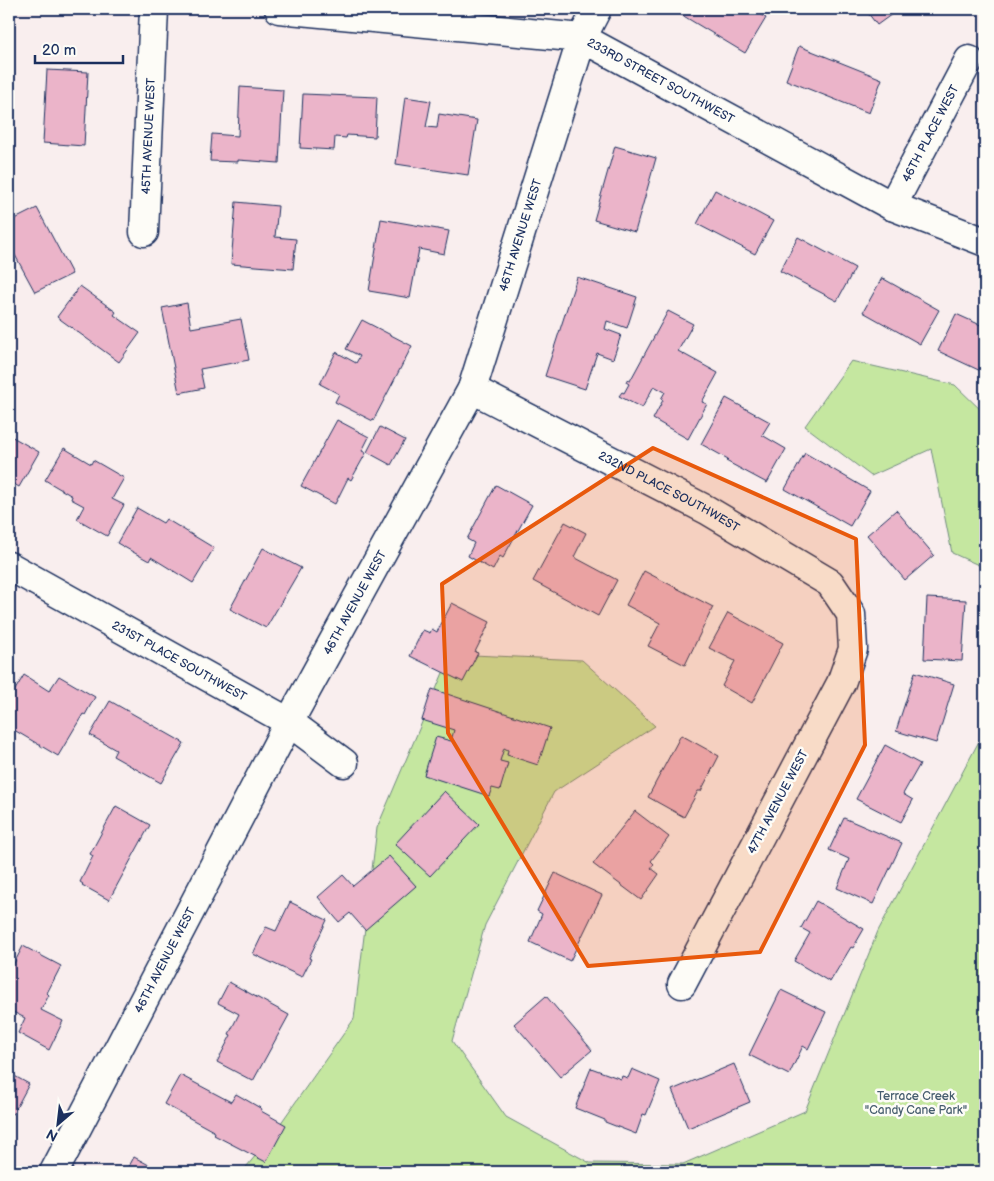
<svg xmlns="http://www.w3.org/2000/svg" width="994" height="1181" viewBox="0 0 994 1181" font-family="'Balsamiq Sans',sans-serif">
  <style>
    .green { fill: #c5e7a0; stroke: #708b7f }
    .building { fill: #ebb4c9; stroke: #1b2f5e }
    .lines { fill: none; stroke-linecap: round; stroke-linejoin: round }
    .street-casing { stroke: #1b2f5e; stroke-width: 31 }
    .street { stroke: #fdfcf7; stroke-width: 28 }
    .marked { fill: #e8590c; fill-opacity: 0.2; stroke: #e8590c; stroke-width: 4; stroke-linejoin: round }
    .labels { text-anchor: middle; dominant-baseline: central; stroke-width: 5; stroke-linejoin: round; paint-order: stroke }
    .street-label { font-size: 12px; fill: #1b2f5e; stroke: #fdfcf7 }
    .park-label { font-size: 12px; fill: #465d6e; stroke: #fdfcf7 }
  </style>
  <rect width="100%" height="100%" fill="#f9eeee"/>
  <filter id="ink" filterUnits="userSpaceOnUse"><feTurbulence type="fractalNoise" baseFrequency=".02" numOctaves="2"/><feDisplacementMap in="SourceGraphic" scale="10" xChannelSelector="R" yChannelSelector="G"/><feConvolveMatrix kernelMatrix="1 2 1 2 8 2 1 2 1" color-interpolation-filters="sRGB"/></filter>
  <g filter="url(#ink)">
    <path class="green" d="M851,361L955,385L985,414V568L952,553L931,449L871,476L805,426Z
      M451,654L582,660L655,726L554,792L485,925L452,1041L506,1117L590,1163L683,1164L805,1111L878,931L985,730V1172H242L271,1137L354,1019L377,828Z"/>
    <path class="building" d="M672,9H751L766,18L745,53Z
      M865,9H899L877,25Z
      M799,46L882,79L869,113L786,80Z
      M47,70L88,72L84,146L43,143Z
      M240,87L283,90L279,163L238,160V162L210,161L212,134L238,136Z
      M303,94L377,97L375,137L347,135L346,138L335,137L334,150L300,148Z
      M405,97L431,101L426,127L437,128L439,114L477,120L468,175L396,164Z
      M615,146L656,158L635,232L594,220Z
      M715,190L773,221L755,254L697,224Z
      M236,202L278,206L275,237L296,239L293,269L231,264Z
      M37,208L72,274L35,292L9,244V222Z
      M381,219L449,231L444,254L419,249L410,298L369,291Z
      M798,237L855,268L837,301L780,271Z
      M577,277L637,297L627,328L607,321L605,329L621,335L613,359L597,353L585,389L545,376Z
      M882,278L939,310L920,344L863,312Z
      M80,286L116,312L114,315L140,333L119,362L57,317Z
      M187,303L191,328L241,319L249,360L200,369L204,388L179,393L162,308Z
      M668,311L693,324L678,351L718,373L702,402L707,404L688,439L653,419L663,400L661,399L665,392L654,386L642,408L619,396L622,392L624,393L629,384L626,382L627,380L630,381Z
      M956,314L985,327V373L938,351Z
      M362,320L412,346L373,421L335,402L339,394L320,384L336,352L356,363L360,356L346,349Z
      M726,398L770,422L762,435L786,449L767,483L726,461L728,459L701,444Z
      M337,420L369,437L362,451L366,453L351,480L348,478L335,504L301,486Z
      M380,427L405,440L391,465L367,452Z
      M9,435L39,452L19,487L9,481Z
      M64,448L91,464L93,460L124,478L112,499L124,505L107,536L77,519L84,506L71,499L72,496L45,480Z
      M805,453L870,491L850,526L785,489Z
      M496,485L532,505L503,558L500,556L493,570L468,556L474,543L467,539Z
      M137,508L163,523L166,519L214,548L193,583L151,557L149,561L117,543Z
      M896,510L934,555L905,580L867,535Z
      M565,522L586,533L574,557L617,580L598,616L533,581Z
      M263,548L301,568L266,628L230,609Z
      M644,571L713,607L685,665L648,646L660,623L626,605Z
      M927,598L966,600L962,661L924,659Z
      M452,603L490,622L475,652L478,653L463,682L410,656L423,630L430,633L432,629L437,632Z
      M728,613L783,643L752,703L722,686L735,661L709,648Z
      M915,672L954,684L936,743L896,731Z
      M24,675L49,691L59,676L95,697L85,715L83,714L58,756L9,727V700Z
      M432,689L550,728L538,765L507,755L508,750L504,748L500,761L508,763L500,790L492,788L489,796L424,775L436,737L451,741L454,730L422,720Z
      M110,701L184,743L161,783L113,756L116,750L90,735Z
      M681,735L719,756L701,791H698L684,817L648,797Z
      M885,745L920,764L903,794L913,800L901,822L856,799Z
      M444,791L479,824L430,876L395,844Z
      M116,806L150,825L109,900L82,885L83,884L80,882L93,856L90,854Z
      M635,811L669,837L651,861L654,864L651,868L659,874L641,900L593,864Z
      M844,818L902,843L873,904L837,888L849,859L829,850Z
      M389,856L416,886L365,930L350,913L339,922L318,897L343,875L353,886Z
      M555,873L602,895L570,961L530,942L542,914L537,911Z
      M816,901L864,929L853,948L851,947L830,982L794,961L810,933L801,928Z
      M290,902L327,920L309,958L311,959L302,977L253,954L266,927L276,931Z
      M23,946L61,966L47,993L49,995L41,1010L63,1021L49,1050L18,1033L25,1018L9,1010V973Z
      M229,982L289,1015L253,1081L217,1062L231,1035L229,1034L239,1014L218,1003Z
      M781,990L826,1012L808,1049L803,1046L789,1075L749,1055Z
      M546,996L592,1050L560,1077L514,1024Z
      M734,1064L750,1102L688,1128L672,1090Z
      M591,1068L621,1079L622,1076L628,1078L632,1069L660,1081L646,1115L643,1114L636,1134L605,1122V1120L575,1108Z
      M9,1073L29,1084L13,1114L9,1112Z
      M180,1075L231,1102L236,1094L262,1109L261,1111L286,1125L266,1162L214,1135L215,1132L164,1104Z
      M134,1157L162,1172H126Z"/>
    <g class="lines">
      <g class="street-casing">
        <g id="street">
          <path id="s1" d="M279,9L582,38L892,206L985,242"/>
          <path id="s2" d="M892,206L969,60"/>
          <path id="s3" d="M144,232L154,9"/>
          <path id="s4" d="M472,389L707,510L830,583L851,614L853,649L841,683L682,984"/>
          <path id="s5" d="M9,566L289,722L344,763"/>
          <path id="s6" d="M54,1172L289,722L472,389L582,38L597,9"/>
        </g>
      </g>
      <use href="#street" class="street"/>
    </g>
  </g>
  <path class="marked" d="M653,448L856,539L865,745L760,952L588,966L448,733L442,584Z"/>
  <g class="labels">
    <g class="street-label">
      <text stroke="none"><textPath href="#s1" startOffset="394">233RD STREET SOUTHWEST</textPath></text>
      <text stroke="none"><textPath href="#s2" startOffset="82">46TH PLACE WEST</textPath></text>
      <text stroke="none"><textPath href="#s3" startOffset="96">45TH AVENUE WEST</textPath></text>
      <text stroke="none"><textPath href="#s6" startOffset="1049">46TH AVENUE WEST</textPath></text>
      <text stroke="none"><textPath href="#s4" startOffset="222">232ND PLACE SOUTHWEST</textPath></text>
      <text stroke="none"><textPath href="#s6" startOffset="644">46TH AVENUE WEST</textPath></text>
      <text stroke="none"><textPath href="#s5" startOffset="195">231ST PLACE SOUTHWEST</textPath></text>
      <text transform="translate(778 802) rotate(-62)">47TH AVENUE WEST</text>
      <text stroke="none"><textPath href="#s6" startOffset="239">46TH AVENUE WEST</textPath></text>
    </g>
    <g class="park-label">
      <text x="916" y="1096">Terrace Creek<tspan x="916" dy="14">"Candy Cane Park"</tspan></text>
    </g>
  </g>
  <rect width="994" height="1181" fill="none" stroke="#fdfcf7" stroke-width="30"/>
  <rect x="15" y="15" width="964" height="1151" fill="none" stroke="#1b2f5e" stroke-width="2" filter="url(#ink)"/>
  <g transform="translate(58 1124) rotate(208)" stroke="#fdfcf7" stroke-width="4" paint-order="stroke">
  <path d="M0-4L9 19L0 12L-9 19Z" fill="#1b2f5e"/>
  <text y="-8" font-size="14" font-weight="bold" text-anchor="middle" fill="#1b2f5e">N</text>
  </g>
  <path d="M35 55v8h88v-8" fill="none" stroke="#1b2f5e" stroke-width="2.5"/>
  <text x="42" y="55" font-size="15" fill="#1b2f5e" stroke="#fdfcf7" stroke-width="4" paint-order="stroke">20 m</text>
</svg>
